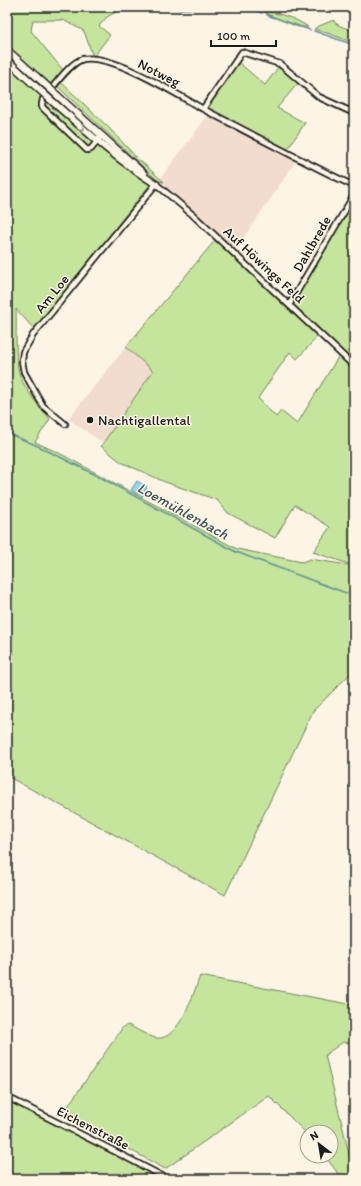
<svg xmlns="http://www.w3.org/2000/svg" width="361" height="1186" viewBox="0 0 361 1186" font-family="Itim,sans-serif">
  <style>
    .built { fill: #f2dccf }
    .green { fill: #c5e59d; stroke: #70805c; fill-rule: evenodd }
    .water { fill: #90daf1; stroke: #628e9c }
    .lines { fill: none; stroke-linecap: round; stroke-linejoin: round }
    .stream { stroke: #628e9c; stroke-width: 1.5 }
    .minor-casing { stroke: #1c1c1c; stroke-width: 8 }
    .secondary-casing { stroke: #1c1c1c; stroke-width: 9 }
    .minor { stroke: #fcf5e5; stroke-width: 4.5 }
    .secondary { stroke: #fcf5e5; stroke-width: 6 }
    .secondary-bridge-casing { stroke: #1c1c1c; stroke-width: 9; stroke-linecap: butt }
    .secondary-bridge { stroke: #fcf5e5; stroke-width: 6 }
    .oneway { stroke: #97938b }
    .poi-dot { fill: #1c1c1c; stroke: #fcf5e5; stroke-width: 1.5 }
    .labels { text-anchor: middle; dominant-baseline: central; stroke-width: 3; stroke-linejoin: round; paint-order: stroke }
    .street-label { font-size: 14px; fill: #1c1c1c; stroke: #fcf5e5 }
    .poi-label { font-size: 14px; fill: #1c1c1c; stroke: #fcf5e5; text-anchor: start }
    .water-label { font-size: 15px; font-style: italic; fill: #3f555c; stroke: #fcf5e5 }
  </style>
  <rect width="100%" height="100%" fill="#fcf5e5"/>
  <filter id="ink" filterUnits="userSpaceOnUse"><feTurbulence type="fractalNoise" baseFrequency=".025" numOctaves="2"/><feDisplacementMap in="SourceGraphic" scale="8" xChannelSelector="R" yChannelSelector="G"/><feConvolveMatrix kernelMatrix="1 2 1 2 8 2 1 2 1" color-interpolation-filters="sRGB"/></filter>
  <g filter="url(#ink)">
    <path class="built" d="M209,114L297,160L233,253L156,184Z
      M126,347L153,371L103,443L68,419Z"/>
    <path class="green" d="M7,7H125L107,17L99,26L110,35L93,57L84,31L63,20H33L31,31L63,70L51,84L39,73H38L7,45Z
      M263,11C276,12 298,19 308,27H298L267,14Z
      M334,20V22L340,26L354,31V43L330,34L314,29L319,26Z
      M238,62L265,85L280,65L299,82L277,108L305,123L287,150L207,108Z
      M7,64L103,150L150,185L34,329L16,309C17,328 14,358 20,376C26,392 40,406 50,419L35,442L59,453L237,549L302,562L310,559L354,566V670L313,711L225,895L7,776Z
      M62,83L109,128L137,158L164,182L158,181L56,85Z
      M354,196V564H349L313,552L330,527L295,505L275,538L228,513L217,500L165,482L121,462L101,446L153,371L126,347L217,238L289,305ZM320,334L340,354L297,424L281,411L276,417L258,398L290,352L297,359Z
      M200,976L354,1005V1044L343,1042L325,1055L354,1174V1179H342L325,1156H331V1132H307V1134L269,1096L165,1169L63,1113L123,1027L128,1025C137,1029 147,1036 156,1038C179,1042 194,992 200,976Z
      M7,1099L61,1123L160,1179H7Z"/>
    <path class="water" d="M137,481L147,487L142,497L131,490Z"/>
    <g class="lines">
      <path class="stream" d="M135,7L142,9L248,8L262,13
        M267,15L310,30
        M314,31L354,45
        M7,433L38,446L100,477L236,552L354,596"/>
      <g class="minor-casing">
        <path id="minor" d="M203,109L242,52L280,64L319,97L354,113
          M99,139L91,149L87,150L42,107V104L43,99C52,89 70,62 83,59C115,54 177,95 205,110C255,136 304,162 354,186
          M289,305L354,195
          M65,424L43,406L24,372L22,361L23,352L33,335L156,184L193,215L354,366
          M7,1097L112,1150L168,1179"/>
      </g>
      <g class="secondary-casing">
        <path id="secondary" d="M7,50L37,77
          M7,60L32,83
          M58,96L144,174
          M53,102C86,131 118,161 156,184"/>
      </g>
      <use href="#minor" class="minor"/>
      <use href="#secondary" class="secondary"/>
      <g class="secondary-bridge-casing">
        <path id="secondary-bridge" d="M37,77L58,96
          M32,83L53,102"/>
      </g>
      <use href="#secondary-bridge" class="secondary-bridge"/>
    </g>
    <defs><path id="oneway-chevron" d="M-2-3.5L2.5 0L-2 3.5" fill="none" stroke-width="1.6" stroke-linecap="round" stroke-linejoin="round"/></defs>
    <use class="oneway" href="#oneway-chevron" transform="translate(82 128) rotate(42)"/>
  </g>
  <circle class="poi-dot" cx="90" cy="420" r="4"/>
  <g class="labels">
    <g class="street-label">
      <text transform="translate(159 73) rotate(27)">Notweg</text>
      <text transform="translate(312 244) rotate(-60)">Dahlbrede</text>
      <text transform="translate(264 265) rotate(43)">Auf Höwings Feld</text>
      <text transform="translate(52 294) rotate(-51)">Am Loe</text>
      <text transform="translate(93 1128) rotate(27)">Eichenstraße</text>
    </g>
    <g class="poi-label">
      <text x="98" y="420">Nachtigallental</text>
    </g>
    <g class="water-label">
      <text transform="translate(183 511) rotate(29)">Loemühlenbach</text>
    </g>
  </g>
  <rect width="361" height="1186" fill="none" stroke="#fcf5e5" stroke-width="24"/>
  <rect x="12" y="12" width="337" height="1162" fill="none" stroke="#1c1c1c" stroke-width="1.5" filter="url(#ink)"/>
  <g transform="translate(319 1144) rotate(329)"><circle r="19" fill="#fcf5e5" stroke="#a29e95"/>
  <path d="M0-3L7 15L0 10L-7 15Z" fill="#1c1c1c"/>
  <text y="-6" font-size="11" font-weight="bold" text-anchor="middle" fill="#1c1c1c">N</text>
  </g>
  <path d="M211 40v6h65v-6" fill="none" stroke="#1c1c1c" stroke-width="2"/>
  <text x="217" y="40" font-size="12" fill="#1c1c1c" stroke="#fcf5e5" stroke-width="3" paint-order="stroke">100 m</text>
</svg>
